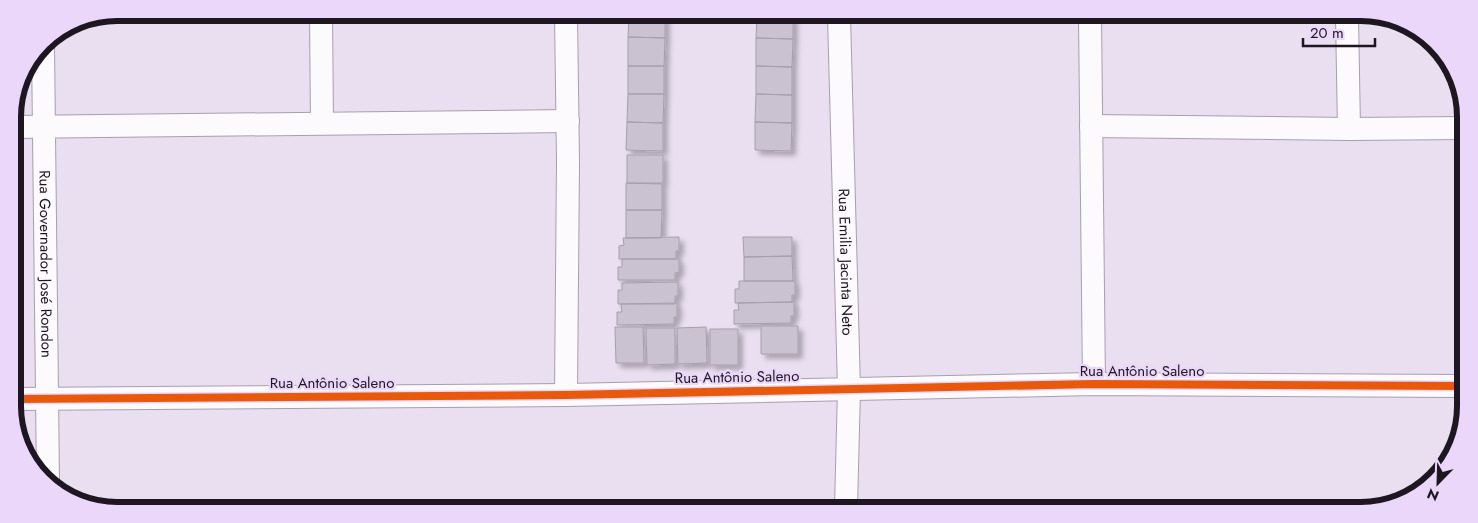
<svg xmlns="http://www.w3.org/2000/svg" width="1478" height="523" viewBox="0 0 1478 523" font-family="Jost,sans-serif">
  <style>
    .building { fill: #cbc2d1; stroke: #a69eac; filter: url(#shadow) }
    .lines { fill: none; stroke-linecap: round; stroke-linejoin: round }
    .street-casing { stroke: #a79fad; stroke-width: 24 }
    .street { stroke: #fcfafd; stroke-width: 22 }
    .cycleway-casing { stroke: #ebd7f9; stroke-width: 11 }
    .cycleway { stroke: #e8590c; stroke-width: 8 }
    .labels { text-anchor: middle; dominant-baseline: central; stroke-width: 4.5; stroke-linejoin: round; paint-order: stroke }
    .street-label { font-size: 15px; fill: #1e1722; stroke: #ebd7f9 }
    .rim { fill: none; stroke: #1e1722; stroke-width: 6 }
  </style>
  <defs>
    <filter id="shadow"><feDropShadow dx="4.5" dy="4.5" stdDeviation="2.5" flood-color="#0004"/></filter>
  </defs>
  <rect width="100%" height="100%" fill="#eadff1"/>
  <path class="building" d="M629,15H665V38L628,37Z
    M757,15H793V39L756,38Z
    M628,37L665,38L664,66H628Z
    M756,38L793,39L792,67L756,66Z
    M628,66H664V94H628Z
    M756,66L792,67V95L756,94Z
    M628,94H664L663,123L627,122Z
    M756,94L792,95V123L755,122Z
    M627,122L663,123V151L626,150Z
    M755,122L792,123L791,151L755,150Z
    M627,155H663V183H627Z
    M626,183L662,184V210H626Z
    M626,210H662L661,238H626Z
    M679,237V251H676V259H619V246L624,245L623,238Z
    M743,237H792V256L744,257Z
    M792,256L793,281H744V257Z
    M622,259H679V272L675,273V280H618V267H622Z
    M739,281H795V295H792V302L735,303V289H739Z
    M678,282V296H675V304H618V290H622V283Z
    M794,302V316H791V323L734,324V310H739L738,303Z
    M677,303V317H674V324L617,325V312H622L621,304Z
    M761,326H798V354H761Z
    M615,327H643L644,363H616Z
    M706,327L707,363L678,364L677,328Z
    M646,328H675V364L647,365Z
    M710,329H738V365H710Z"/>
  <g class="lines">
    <g class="street-casing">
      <g id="street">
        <path d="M321,13L322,123"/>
        <path id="s1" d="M839,16L849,389L846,508"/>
        <path d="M1090,17L1094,384"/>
        <path d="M1347,18L1349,129"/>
        <path id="s2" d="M43,46L48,481"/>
        <path d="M1091,126L1349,129L1464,128"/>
        <path d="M13,127L568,121"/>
        <path d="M566,395L568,161L566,14"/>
        <path d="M14,399L566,395L1094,384L1461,386"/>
      </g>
    </g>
    <use href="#street" class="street"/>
    <g class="cycleway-casing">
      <path id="cycleway" d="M14,399L566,395L1094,384L1461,386"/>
    </g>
    <use href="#cycleway" class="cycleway"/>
  </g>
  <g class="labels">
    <g class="street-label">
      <text stroke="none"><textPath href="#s1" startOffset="246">Rua Emilia Jacinta Neto</textPath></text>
      <text stroke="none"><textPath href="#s2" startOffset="218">Rua Governador José Rondon</textPath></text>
      <text x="1142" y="371">Rua Antônio Saleno</text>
      <text transform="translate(737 377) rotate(-1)">Rua Antônio Saleno</text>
      <text x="332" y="383">Rua Antônio Saleno</text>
    </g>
  </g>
  <path d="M0 0H1478V523H0ZM117 21H1361A96 96 0 0 1 1457 117V406A96 96 0 0 1 1361 502H117A96 96 0 0 1 21 406V117A96 96 0 0 1 117 21Z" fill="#ebd7f9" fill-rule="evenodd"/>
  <path class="rim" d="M117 21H1361A96 96 0 0 1 1457 117V406A96 96 0 0 1 1361 502H117A96 96 0 0 1 21 406V117A96 96 0 0 1 117 21Z"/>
  <g transform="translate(1438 483) rotate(203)" stroke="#ebd7f9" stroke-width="4" paint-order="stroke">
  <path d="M0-4L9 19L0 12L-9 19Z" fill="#1e1722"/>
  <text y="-8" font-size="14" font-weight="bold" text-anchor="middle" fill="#1e1722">N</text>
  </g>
  <path d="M1303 38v8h72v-8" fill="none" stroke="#1e1722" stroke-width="2.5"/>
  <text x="1310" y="38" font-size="15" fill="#1e1722" stroke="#ebd7f9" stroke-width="4" paint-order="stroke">20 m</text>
</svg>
